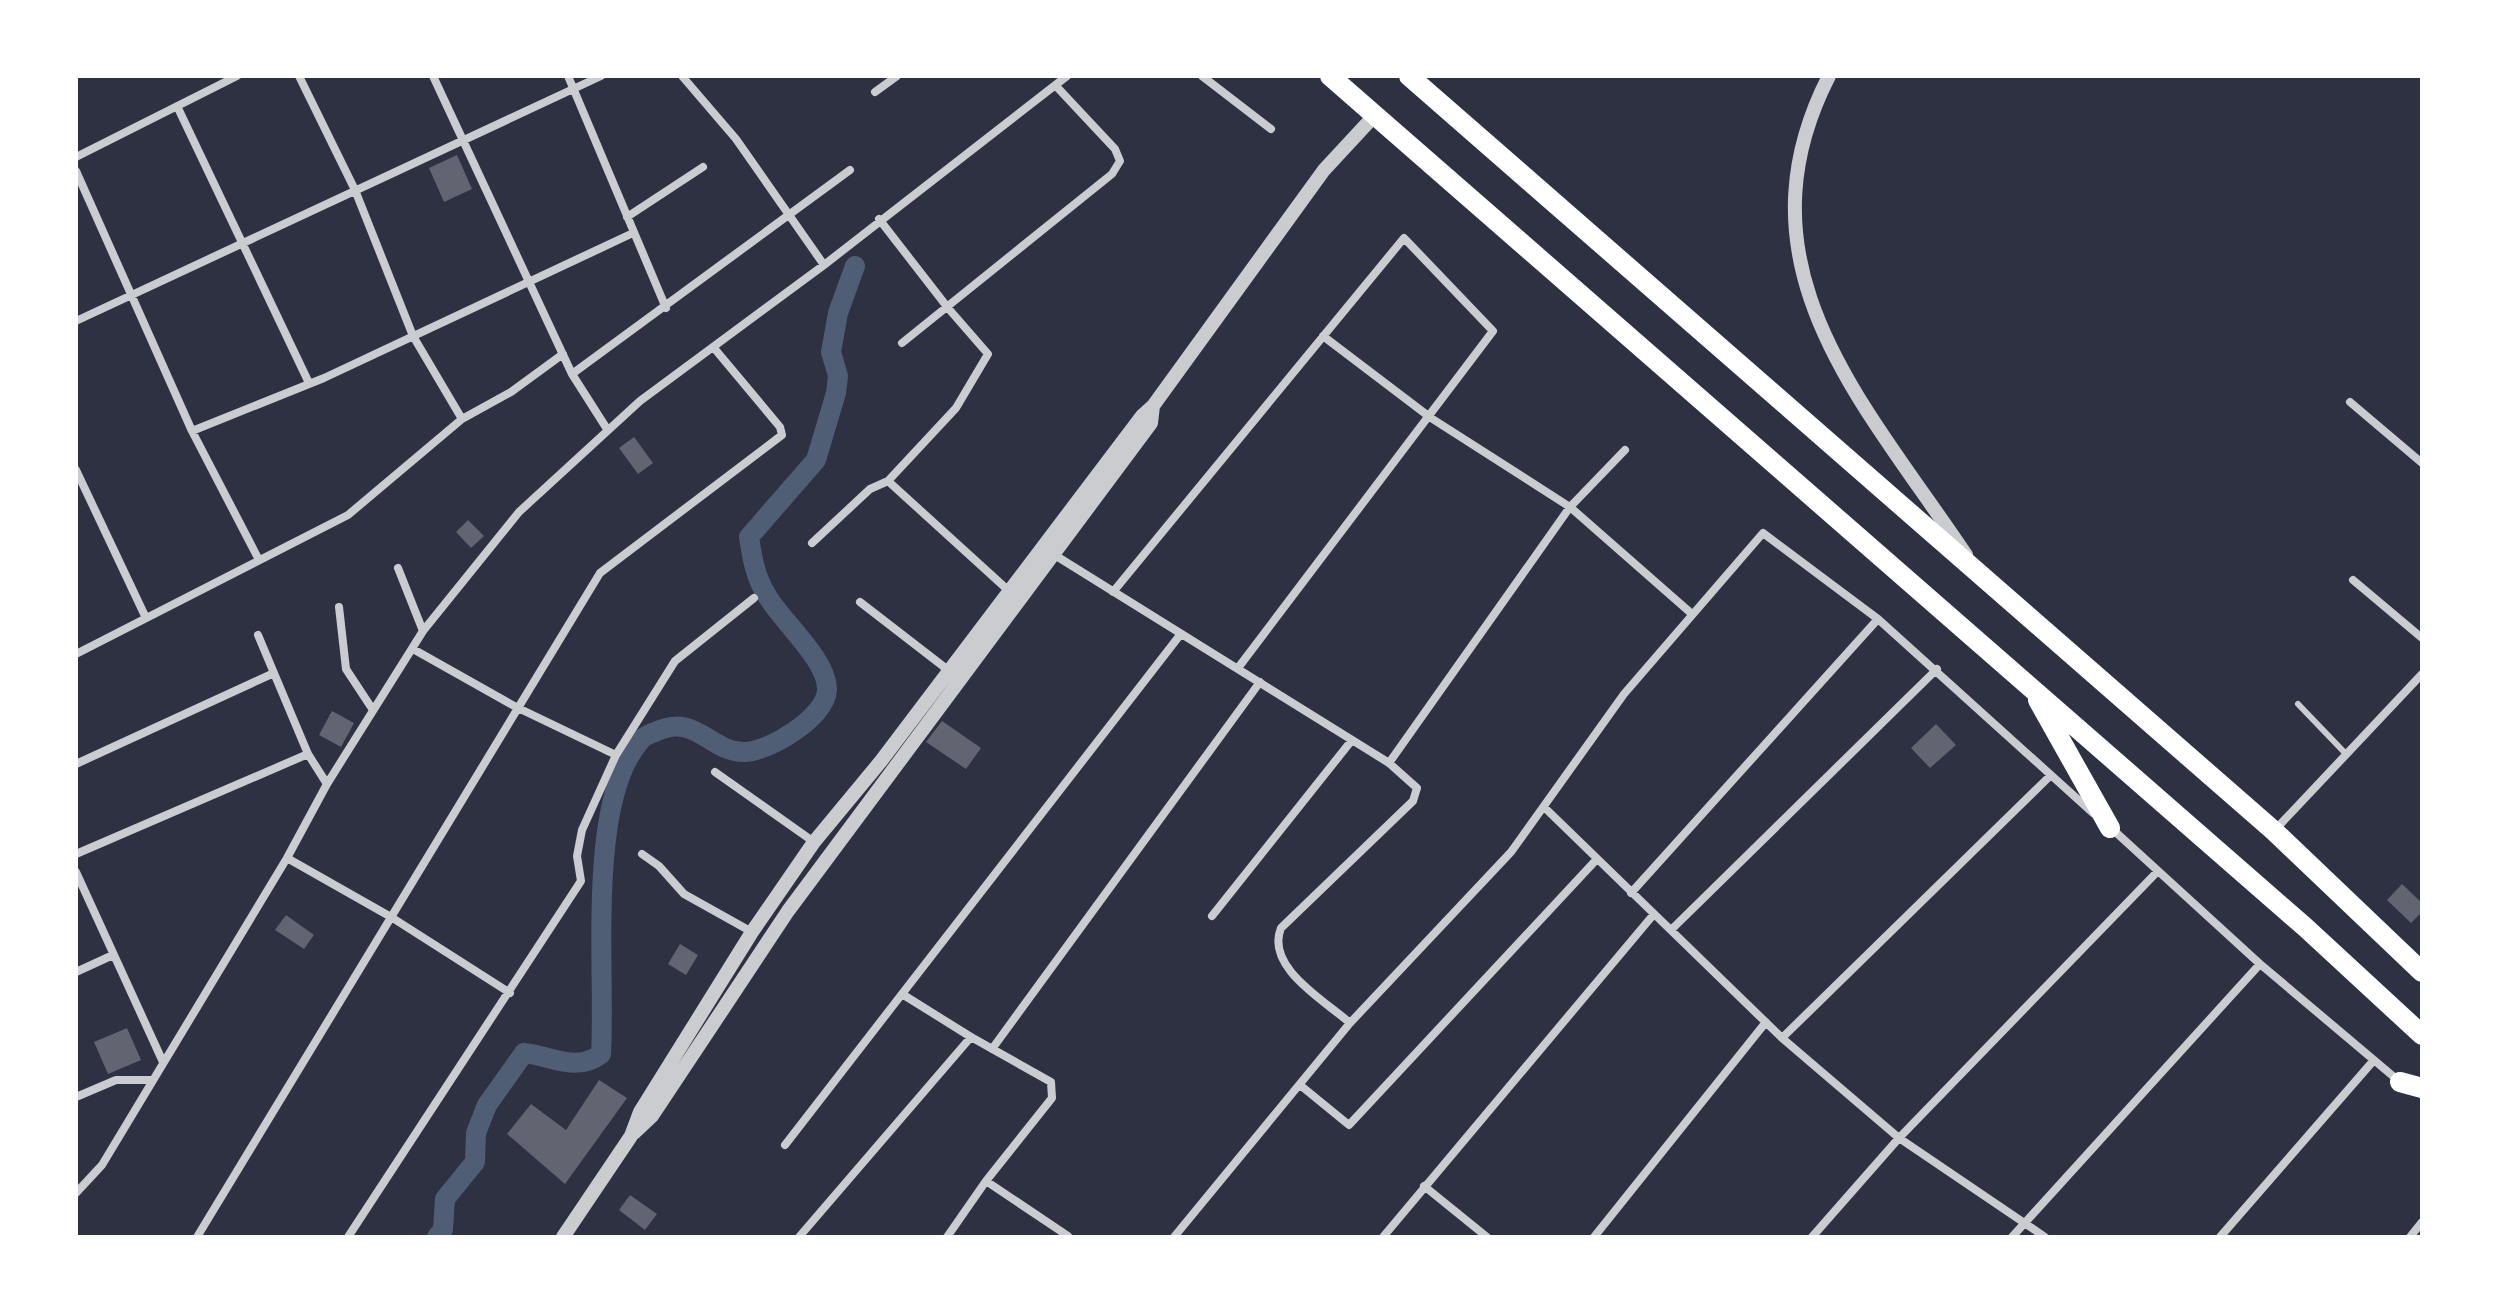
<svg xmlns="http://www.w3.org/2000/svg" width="2498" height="1313" viewBox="0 0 2498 1313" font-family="Jost,sans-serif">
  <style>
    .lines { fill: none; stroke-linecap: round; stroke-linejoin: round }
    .canal { stroke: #4f5d75; stroke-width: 20 }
    .building { fill: #626471 }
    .service { stroke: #caccd0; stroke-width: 6 }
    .minor { stroke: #caccd0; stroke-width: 8 }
    .tertiary { stroke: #caccd0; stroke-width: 14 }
    .trunk { stroke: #fff; stroke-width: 20 }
  </style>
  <rect width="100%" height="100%" fill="#2d3142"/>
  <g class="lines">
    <path class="canal" d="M437,1237L443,1229L445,1199L475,1162L476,1133L487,1105L524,1053C552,1056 576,1073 601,1054C606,974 586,802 640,741C643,736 650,734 655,732C696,712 709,752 744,752C769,752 826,717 827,690C828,660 781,621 766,594C755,576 752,557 749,537L816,460L836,393L838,376L831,352L838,313L855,266"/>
  </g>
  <path class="building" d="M457,155L472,189L444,202L429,168Z
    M634,437L653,463L638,474L619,448Z
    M468,520L484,536L471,548L456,532Z
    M332,711L354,723L341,747L319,735Z
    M942,721L981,748L966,769L926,742Z
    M1936,724L1956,745L1930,768L1911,748Z
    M2402,884L2422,903V912L2411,923L2387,900Z
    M286,915L314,935L304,949L275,930Z
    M680,944L698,955L686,975L668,964Z
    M127,1028L141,1060L108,1074L94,1042Z
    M599,1080L627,1098L565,1184L507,1134L531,1104L566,1130Z
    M630,1195L657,1214L645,1230L619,1210Z"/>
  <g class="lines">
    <path class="service" d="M2298,704L2346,754"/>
    <path class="minor" d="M299,76L355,190L413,336L462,419
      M433,76L572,374L607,429
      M568,76L666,308
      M682,76L736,139L824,265
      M1202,76L1271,129
      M875,92L897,76
      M177,106L309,383
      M76,157L237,76
      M76,171L192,431L259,560
      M627,217L703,167
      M879,219L948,308L988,354L956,408L888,481L1009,591
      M76,321L601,76
      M1323,336L1431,418L1570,507L1692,614
      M902,343L1112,174L1120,161L1115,149L1056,86
      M572,374L850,170
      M2350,402L2422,463
      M192,431L324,378L633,233
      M76,470L146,618
      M812,543L870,489L888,481
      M1053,554L1389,763L1417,788L1413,801L1281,928C1265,967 1324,1000 1350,1023
      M398,568L423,631
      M2353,580L2422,638
      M1113,592L1404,238L1493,331L1238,668
      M860,602L948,670
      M339,607L346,669L373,710
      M258,635L308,754L327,784
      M413,649L516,707L616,755
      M76,654L348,515L462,419L511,392L563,354
      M1389,763L1570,507L1625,450
      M76,764L274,673
      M715,772L814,842
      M1544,807L1782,1038L1899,1138L2045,1237
      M2110,827L2260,964L2400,1082
      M2274,831L2422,674
      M76,854L308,754
      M642,854L659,866L684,894L752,932
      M287,858L391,917L510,993
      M76,872L163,1062
      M1631,893L1878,619
      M1212,916L1352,740
      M1671,930L1937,669
      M76,972L113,955
      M902,994L971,1037
      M1782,1038L2051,775
      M992,1049L1260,682
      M1300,1085L1349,1125L1597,859
      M76,1097L116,1080H151
      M785,1145L1180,635
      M986,1181L1068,1236
      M1424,1186L1487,1237
      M76,1193L102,1165L287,858L327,784L423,631L519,512L640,401L824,265L1067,76
      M197,1237L600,573L782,435L780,427L714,348
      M348,1237L581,881L577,856L582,830L616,755L675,661L754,598
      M799,1237L971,1037L1051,1082L1052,1098L986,1181L947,1237
      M1174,1237L1350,1023L1511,852L1624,694L1763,533L1878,619L2093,813
      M1383,1237L1654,914
      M1594,1237L1766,1022
      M1812,1237L1899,1138L2157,872
      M2012,1237L2260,964
      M2220,1237L2374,1060
      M2410,1237L2422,1222"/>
    <path class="tertiary" d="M1829,76C1731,267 1865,404 1966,555
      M634,1133L652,1116L788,911L1151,423L1153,406
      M563,1237L631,1136L640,1112L752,932L814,842L881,761L1142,416L1153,406L1324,170L1375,115"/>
    <path class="trunk" d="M1330,76L2305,927L2422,1035
      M1409,76L2274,831L2422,972
      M2038,700L2110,828
      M2400,1082L2422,1088"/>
  </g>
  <rect width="2498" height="1313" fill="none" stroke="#ffffff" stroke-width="156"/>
</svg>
